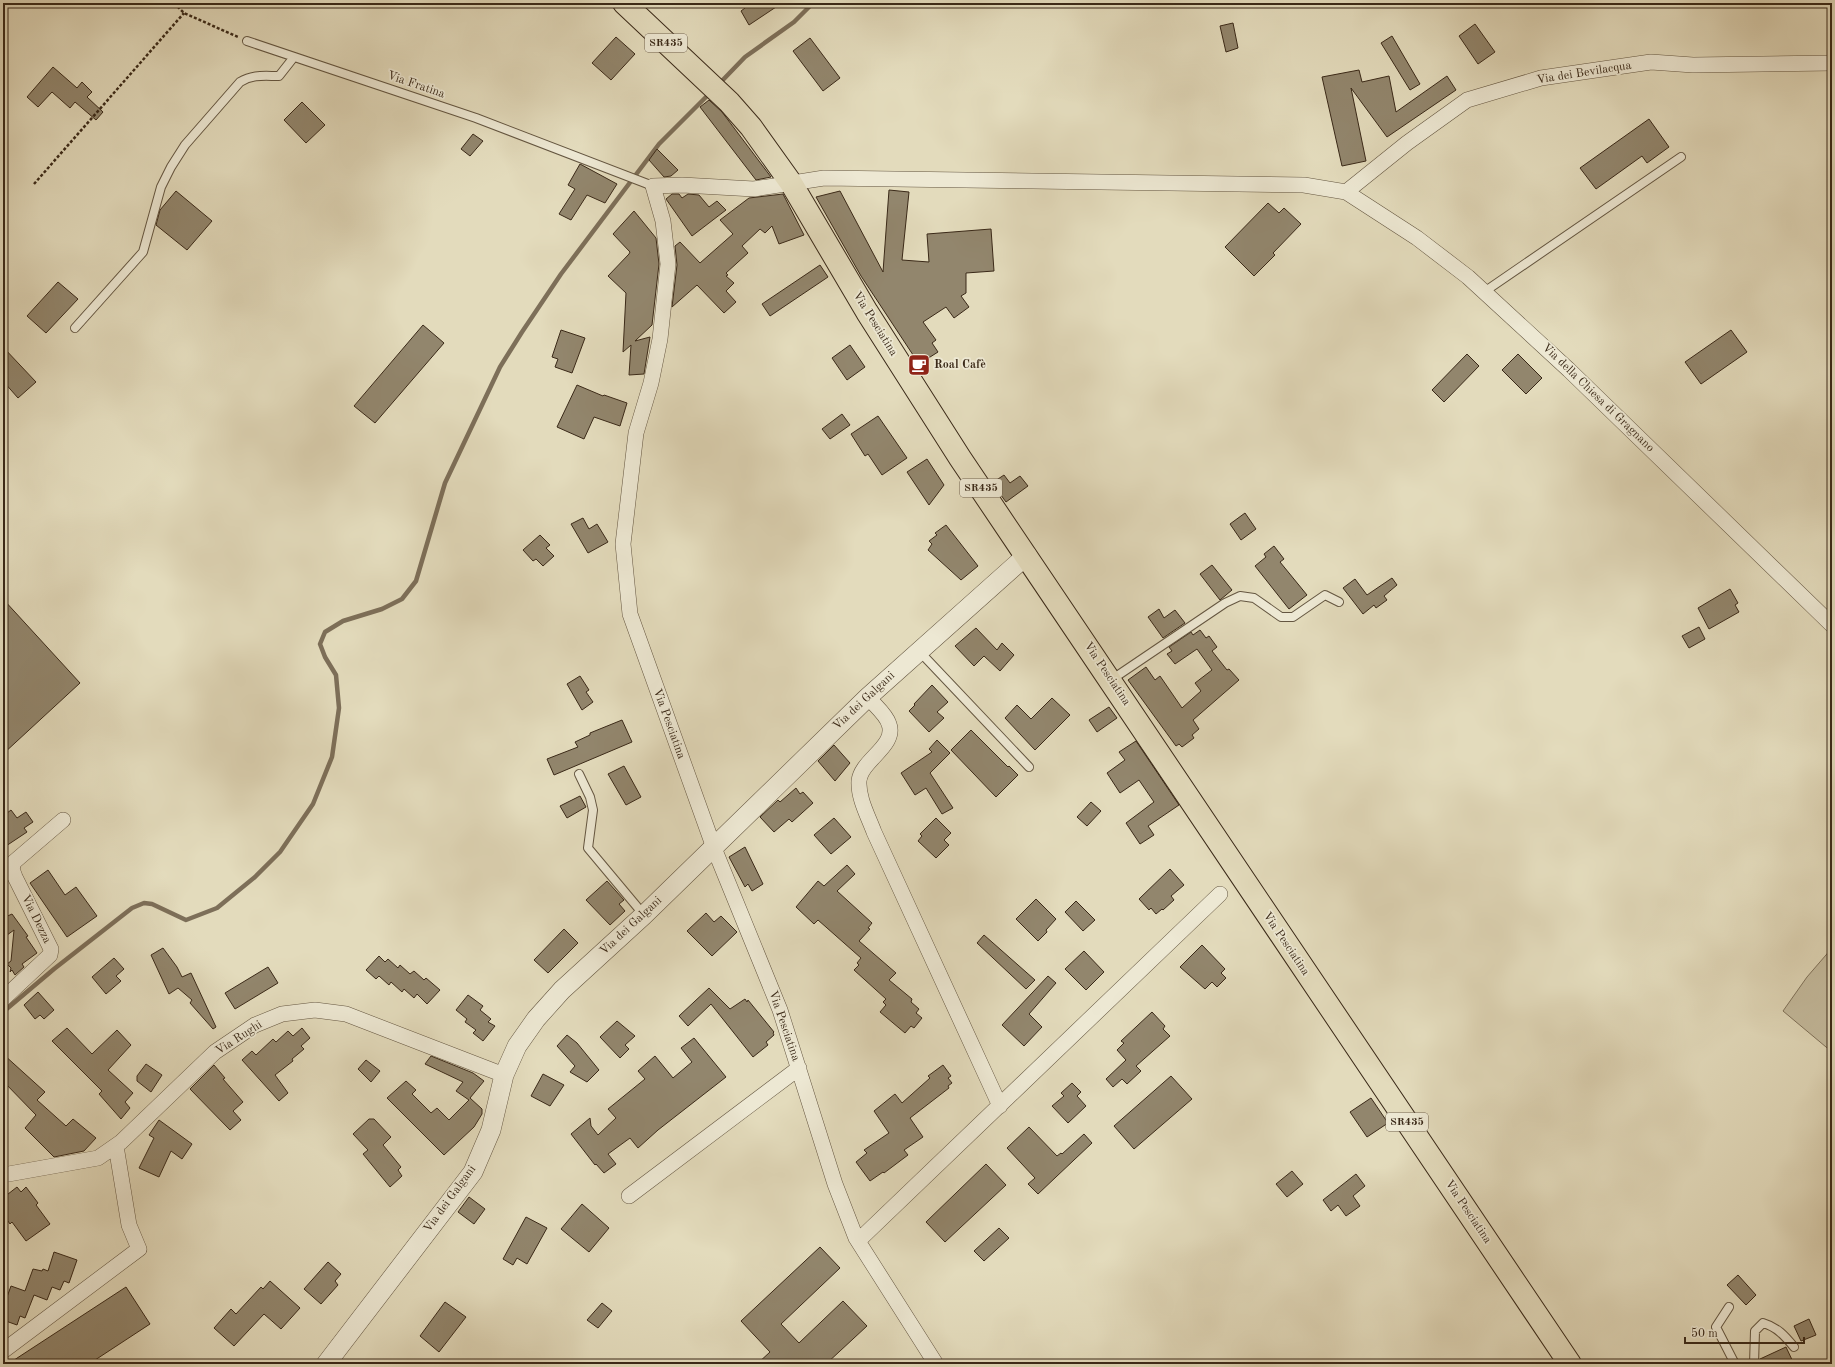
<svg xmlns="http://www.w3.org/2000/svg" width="1835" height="1367" viewBox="0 0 1835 1367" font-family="'Old Standard TT',serif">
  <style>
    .green { fill: #c6bda0; stroke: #80735c }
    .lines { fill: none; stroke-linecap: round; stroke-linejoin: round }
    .stream { stroke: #7d6f59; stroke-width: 4.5 }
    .building { fill: #92866d; stroke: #3a2918 }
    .service-casing { stroke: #645641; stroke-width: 10 }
    .minor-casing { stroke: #645641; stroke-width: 16 }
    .tertiary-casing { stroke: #645641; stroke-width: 20 }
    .primary-casing { stroke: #3a2918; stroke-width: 24 }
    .path { stroke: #3a2918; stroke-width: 2.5; stroke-dasharray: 3 2; stroke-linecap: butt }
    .service { stroke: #ede8d3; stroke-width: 8 }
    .minor { stroke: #ede8d3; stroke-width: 15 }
    .tertiary { stroke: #ede8d3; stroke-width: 19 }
    .primary { stroke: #e3dbbc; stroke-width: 22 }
    .labels { text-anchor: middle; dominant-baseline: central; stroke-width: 3.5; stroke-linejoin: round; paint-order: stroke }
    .shield { fill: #ede8d3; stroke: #706250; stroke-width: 1 }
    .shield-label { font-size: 11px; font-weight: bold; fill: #3a2918 }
    .street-label { font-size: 12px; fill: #3a2918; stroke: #ede8d3 }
    .poi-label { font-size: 12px; font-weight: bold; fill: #3a2918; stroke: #ede8d3; text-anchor: start }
  </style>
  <rect width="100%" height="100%" fill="#e3dbbc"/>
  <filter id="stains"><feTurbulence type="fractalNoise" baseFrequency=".005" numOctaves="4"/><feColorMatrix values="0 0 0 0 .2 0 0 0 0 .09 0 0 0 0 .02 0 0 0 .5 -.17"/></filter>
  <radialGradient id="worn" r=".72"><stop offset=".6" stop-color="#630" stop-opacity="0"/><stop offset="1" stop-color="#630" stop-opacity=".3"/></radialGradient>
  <path class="green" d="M1832,948V1052L1783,1011L1807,977Z"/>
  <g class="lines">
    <path class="stream" d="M718,85L745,57L794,22L813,3
      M3,1012L54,969L132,908L144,903L152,904L186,920L217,908L255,877L280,852L313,804L332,757L339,708L336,675L325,657L320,644L325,632L343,621L382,609L402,599L416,581L445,483L500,367L522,332L561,274L659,144L710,93"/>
  </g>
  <path class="building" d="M742,3H782L749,25L741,11L745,8Z
    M1233,23L1238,48L1226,52L1220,26Z
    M1475,24L1495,52L1478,64L1459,36Z
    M1392,36L1420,84L1410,90L1381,43Z
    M616,37L635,54L611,80L592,63Z
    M810,38L840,78L823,91L793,51Z
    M53,67L77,88L82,82L92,92L87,97L103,112L96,120L75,102L70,108L52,92L38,107L27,97Z
    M1359,70L1362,82L1389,76L1396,112L1447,76L1456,90L1387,137L1351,88L1366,161L1342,166L1322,77Z
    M709,100L722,112L771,177L756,180L700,107Z
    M302,102L325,125L306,143L284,120Z
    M1649,119L1669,147L1647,163L1642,156L1596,189L1580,168Z
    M473,134L483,141L470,156L461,149Z
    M657,149L678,170L671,176L664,177L649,160Z
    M580,164L617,184L605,203L587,195L571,220L559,214L575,189L568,185Z
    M889,190L909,192L902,260L929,262L927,234L991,229L994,271L966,273V293L961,296L969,307L954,318L946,307L923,322L936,340L932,343L938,352L919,364L861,276L816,197L840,191L883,272Z
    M176,191L212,221L187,250L156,225L160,210Z
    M672,194H679L682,198L688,194L699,195L709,207L717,201L726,210L692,236L666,199Z
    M783,194L804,235L779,244L772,226L765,233L760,229L742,246L748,253L726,273L728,275L726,276L734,283L726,291L736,302L724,313L697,285L672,307L677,265L675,246L680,242L700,263L733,234L720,220L749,198Z
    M1268,203L1279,213L1284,208L1301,224L1273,253L1275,255L1254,276L1225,247Z
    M634,211L656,238L659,264L652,325L635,341L650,337L644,374L629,375L631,345L623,352L626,293L608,276L629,254L630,252L613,234Z
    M820,265L828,277L770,316L762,304Z
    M58,282L78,299L46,333L27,316Z
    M423,325L444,343L375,423L354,406Z
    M561,330L585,338L572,373L555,367L558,359L552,357Z
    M1731,330L1747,352L1701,384L1685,362Z
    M850,345L865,367L847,380L832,358Z
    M3,347L36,382L18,398L3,381Z
    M1467,354L1479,366L1444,402L1432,390Z
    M1518,354L1542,378L1526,394L1502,370Z
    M577,385L603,396L604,395L627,403L620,426L594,417L584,439L557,427Z
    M842,414L850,425L830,439L822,429Z
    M878,416L907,458L882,475L868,454L865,456L851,434Z
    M927,459L944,485L929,505L907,472Z
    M1004,475L1010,483L1020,476L1028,486L1006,502L992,483Z
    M1245,513L1256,529L1241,540L1230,524Z
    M583,518L589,529L597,524L608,542L588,553L571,524Z
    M946,525L978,566L961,580L928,550L932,544L929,541L937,535L935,533Z
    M540,535L550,545L546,548L554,556L543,566L536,559L533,561L523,550Z
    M1274,546L1284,559L1280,562L1307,595L1289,609L1255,566L1266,557L1264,554Z
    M1212,565L1232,590L1220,600L1200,574Z
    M1392,578L1397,585L1384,596L1387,600L1376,608L1374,605L1363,614L1343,588L1355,579L1367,595Z
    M1730,589L1738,603L1735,605L1739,612L1709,629L1698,608Z
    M3,599L80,683L3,754Z
    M1159,609L1164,618L1175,610L1185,623L1163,638L1148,617Z
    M1699,627L1705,639L1689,648L1682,636Z
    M976,628L997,650L1002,643L1014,655L1000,671L984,656L974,666L955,646Z
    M1200,630L1206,638L1209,636L1217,647L1212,651L1227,670L1229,669L1239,680L1193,720L1199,729L1192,735L1194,738L1182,747L1179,744L1176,746L1128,680L1146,667L1155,680L1160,676L1182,708L1201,691L1195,683L1212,670L1197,649L1175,664L1167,654L1172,651L1169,647L1191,632L1193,635Z
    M580,676L589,690L586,692L593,702L582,710L567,684Z
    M932,685L948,702L937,712L944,718L929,732L909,711L915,705L914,704Z
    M1052,698L1070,715L1035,750L1005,718L1017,705L1031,719Z
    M1109,707L1117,718L1097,732L1089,720Z
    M622,720L632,742L554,775L547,759L578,747L575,742L590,735V733Z
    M971,730L1008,767L1009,766L1018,775L996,797L951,750Z
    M937,740L950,753L930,773L953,808L942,814L926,788L915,795L901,773L932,752L929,749Z
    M1136,741L1179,805L1148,826L1154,835L1140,844L1126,823L1154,802L1139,780L1120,793L1107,773L1125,760L1119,752Z
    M834,745L850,763L835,781L818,761Z
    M624,766L641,797L626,805L608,774Z
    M796,788L800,794L803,792L813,803L792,822L789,819L774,832L760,817L778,800L780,802Z
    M580,796L586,807L567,818L560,806Z
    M1091,802L1101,811L1087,826L1077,817Z
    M11,810L17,818L26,812L33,822L24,828L27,832L3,848V816Z
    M834,818L851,837L831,854L814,835Z
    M936,818L951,833L944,840L949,845L936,858L918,841L922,836L920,834Z
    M745,847L763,884L752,891L748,884L745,887L729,857Z
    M847,865L855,874L837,891L872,923L868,928L870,929L859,941L896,973L889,980L912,999L911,1002L919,1009L916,1013L922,1018L914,1028L911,1026L905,1033L880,1012L886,1005L883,1002L886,999L854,970L859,965L857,963L861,958L818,920L814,924L796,907L818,881L824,886Z
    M1170,869L1184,885L1171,896L1174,900L1163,910L1162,909L1156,914L1151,908L1149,910L1139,899Z
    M48,870L65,895L76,887L97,916L67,937L30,883Z
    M607,881L624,900L619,904L625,911L610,925L586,900Z
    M1036,899L1056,919L1046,930L1047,932L1038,941L1016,919Z
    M1076,901L1095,920L1083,931L1065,912Z
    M706,913L714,922L721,916L737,932L712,956L687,931Z
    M12,914L28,936L26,937L37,953L22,964L24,967L15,975L12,970L10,972L11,968L7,964L11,961L14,930L3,938V918Z
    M564,929L578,943L548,973L534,960Z
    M984,935L1035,980L1026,989L977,943Z
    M1202,945L1225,969L1221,973L1226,978L1217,987L1212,982L1205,989L1180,967Z
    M163,948L177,967L182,977L191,973L216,1027L213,1029L190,1003L192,1000L178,988L169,994L151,955Z
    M1084,951L1104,972L1086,990L1065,969Z
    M379,956L385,962L388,959L398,968L400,965L410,974L414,971L424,980L426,978L440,990L427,1004L417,994L414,998L404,989L402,992L391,982L389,985L379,976L376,979L366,970Z
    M114,958L124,969L116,976L121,981L106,994L92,977Z
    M268,967L278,983L235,1009L225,993Z
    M1048,976L1056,983L1029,1014L1042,1027L1024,1046L1002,1025Z
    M709,988L730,1009L745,999L747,1002L748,1000L774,1032L773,1033L774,1035L766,1042L768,1045L753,1057L711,1004L688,1026L679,1016Z
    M38,992L54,1010L44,1019L40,1015L35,1019L24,1005Z
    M468,995L483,1006L480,1010L491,1019L488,1022L495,1026L483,1041L473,1033L476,1030L465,1022L467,1019L456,1010Z
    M1152,1012L1165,1026L1163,1029L1170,1036L1136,1066L1141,1071L1127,1084L1122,1079L1113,1087L1106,1079L1126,1060L1117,1050L1124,1043L1121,1041Z
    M617,1021L635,1036L625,1045L629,1049L620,1058L600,1037Z
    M67,1028L92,1054L117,1030L131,1045L108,1070L133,1093L125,1102L130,1108L121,1119L99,1094L102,1091L52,1041Z
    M302,1028L310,1038L301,1046L304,1049L292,1059L293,1061L275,1075L288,1093L279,1101L242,1060L252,1051L256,1055L273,1039L276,1042L288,1031L293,1036Z
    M567,1035L577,1043L599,1070L587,1082L570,1072L575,1066L557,1046Z
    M694,1038L726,1077L658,1130L638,1148L630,1138L608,1154L616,1164L604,1173L596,1164L595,1165L571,1134L590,1118L591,1126L598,1135L616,1118L608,1109L645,1079L638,1071L655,1056L673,1078L692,1062L681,1048Z
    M3,1054L45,1092L37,1100L66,1126L73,1119L96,1138L84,1151L54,1157L25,1128L36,1115L3,1081Z
    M431,1056L473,1073L484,1081L470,1098L482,1109V1114L474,1127L444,1155L387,1098L406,1081L416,1090L412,1094L431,1113L437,1108L449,1120L469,1100L456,1091L463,1082L425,1064Z
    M366,1060L380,1071L371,1082L358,1069Z
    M146,1064L162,1075L151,1092L137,1081V1076Z
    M214,1065L225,1078L223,1079L243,1102L233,1111L241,1120L230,1130L190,1089Z
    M943,1065L951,1076L948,1078L952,1083L948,1086L949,1088L910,1118L923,1137L904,1150L908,1155L884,1173L883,1172L870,1181L856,1162L867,1153L864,1150L889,1133L874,1111L895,1094L902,1103L930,1078L928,1076Z
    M543,1074L564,1085L550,1106L531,1096Z
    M1171,1076L1192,1099L1134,1149L1114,1126Z
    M1072,1083L1081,1092L1077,1096L1086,1106L1068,1123L1052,1106L1064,1096L1061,1093Z
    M1371,1098L1388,1123L1367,1137L1350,1112Z
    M369,1119H374L391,1137L383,1145L401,1167L398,1170L402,1176L390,1187L363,1154L368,1150L353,1134Z
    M159,1120L192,1144L182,1159L171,1151L159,1177L139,1168L154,1138L149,1135Z
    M1029,1127L1057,1156L1061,1153L1062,1154L1084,1134L1092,1143L1038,1194L1028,1184L1035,1178L1007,1148Z
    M986,1164L1006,1185L945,1242L926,1222Z
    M1292,1171L1303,1184L1287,1197L1276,1184Z
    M1356,1174L1365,1186L1353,1196L1360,1206L1346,1216L1338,1205L1331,1211L1323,1200Z
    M17,1187L21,1192L26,1187L38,1203L36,1205L50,1224L26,1241L12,1222L10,1224L3,1214V1198Z
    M469,1197L485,1209L474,1224L458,1212Z
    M582,1204L609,1228L589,1252L561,1229Z
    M526,1217L547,1228L527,1264L517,1258L513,1265L503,1259Z
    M999,1228L1009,1238L984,1261L974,1251Z
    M820,1247L840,1268L781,1324L799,1343L843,1301L867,1326L826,1364H757L770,1352L741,1321Z
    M54,1252L77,1260L69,1283L64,1281L60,1290L52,1287L47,1300L34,1295L25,1318L20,1316L17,1325L3,1320V1308L11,1286L25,1291L33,1269L42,1271L43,1269L48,1271Z
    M328,1262L341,1274L335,1281L338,1285L321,1304L304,1289Z
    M1738,1275L1756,1295L1746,1305L1727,1285Z
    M270,1281L300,1308L281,1329L264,1314L234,1346L214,1328L231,1309L236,1314L261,1287L263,1289Z
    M126,1287L150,1324L89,1364H8Z
    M445,1302L466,1317L439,1352L420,1336Z
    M602,1303L612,1311L598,1328L587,1320Z
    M1809,1319L1816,1335L1801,1341L1794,1326Z
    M1786,1347L1794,1364H1760V1359Z"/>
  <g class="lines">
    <g class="service-casing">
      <path id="service" d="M247,41L476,118L653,186
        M1484,292L1681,157
        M75,328L143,252L161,187L171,167L185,145L240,82C253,74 264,76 279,76L294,57
        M919,651L1029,767
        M1111,680L1225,603L1240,596L1254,598L1281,617H1293L1325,595L1339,602
        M579,774L590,797L593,810L588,848L644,915
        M1729,1307L1716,1327L1735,1364
        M1754,1364L1755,1331L1763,1323C1777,1327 1785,1336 1794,1347"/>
    </g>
    <g class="minor-casing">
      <path id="minor" d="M1346,192L1407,143L1467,100L1541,78L1651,62L1693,65L1832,63
        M868,697C874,705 886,714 889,724C897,746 861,760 859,781C858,798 868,816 874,832L1000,1106
        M3,999L50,955L51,949L15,877L12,869L14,862L63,820
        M3,1175L98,1158L121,1142L215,1052L255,1025L282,1014L315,1010L346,1014L504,1075
        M629,1196L799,1068
        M858,1241L1220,894
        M3,1351L139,1249L129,1225L116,1146
        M936,1364L856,1238L835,1184L780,1010L714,848L630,614L623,544L636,433L651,383L660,339L668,264L663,221L653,186L682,185L754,189L824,178L1304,185L1346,192L1417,238L1468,277L1569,370L1832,625"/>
    </g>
    <g class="tertiary-casing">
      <path id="tertiary" d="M326,1364L473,1172L491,1130L504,1075L517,1046L536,1019L562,990L644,915L868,697L1027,555"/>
    </g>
    <g class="primary-casing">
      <path id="primary" d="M624,3L729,102L751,127L791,183L867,312L960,458L1570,1364"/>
    </g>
    <path class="path" d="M174,3L184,13L238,37
      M34,184L184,13"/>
    <use href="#service" class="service"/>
    <use href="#minor" class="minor"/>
    <use href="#tertiary" class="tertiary"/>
    <use href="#primary" class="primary"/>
  </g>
  <defs>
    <g id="cafe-square" transform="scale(1.15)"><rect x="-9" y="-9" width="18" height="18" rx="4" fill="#8f2418" stroke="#ede8d3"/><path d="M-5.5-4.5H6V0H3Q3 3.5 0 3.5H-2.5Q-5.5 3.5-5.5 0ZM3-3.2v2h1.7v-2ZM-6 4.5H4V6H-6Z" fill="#fff"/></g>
  </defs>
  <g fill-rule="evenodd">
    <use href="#cafe-square" x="919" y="365"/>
  </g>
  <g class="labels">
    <g class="shield">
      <rect x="645" y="34" width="42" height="18" rx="3"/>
      <rect x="960" y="479" width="42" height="18" rx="3"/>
      <rect x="1386" y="1113" width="42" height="18" rx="3"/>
    </g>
    <g class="shield-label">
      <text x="666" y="43">SR435</text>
      <text x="981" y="488">SR435</text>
      <text x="1407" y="1122">SR435</text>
    </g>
    <g class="street-label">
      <text transform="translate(1584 73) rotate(-9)">Via dei Bevilacqua</text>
      <text transform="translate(416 85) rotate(19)">Via Fratina</text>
      <text transform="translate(875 324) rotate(58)">Via Pesciatina</text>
      <text transform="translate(1598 398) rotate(44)">Via della Chiesa di Gragnano</text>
      <text transform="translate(1107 674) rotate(56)">Via Pesciatina</text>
      <text transform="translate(864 701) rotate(-43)">Via dei Galgani</text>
      <text transform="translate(669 724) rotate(70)">Via Pesciatina</text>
      <text transform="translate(36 919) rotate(64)">Via Dezza</text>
      <text transform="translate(631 926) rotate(-43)">Via dei Galgani</text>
      <text transform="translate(1286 944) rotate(56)">Via Pesciatina</text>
      <text transform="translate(784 1026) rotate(71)">Via Pesciatina</text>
      <text transform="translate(239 1038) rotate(-33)">Via Rughi</text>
      <text transform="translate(450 1199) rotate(-54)">Via dei Galgani</text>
      <text transform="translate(1468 1212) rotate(56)">Via Pesciatina</text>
    </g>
    <g class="poi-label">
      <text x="934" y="365">Roal Cafè</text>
    </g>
  </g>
  <rect width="1835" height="1367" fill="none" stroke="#e3dbbc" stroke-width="16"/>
  <rect x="4" y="4" width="1827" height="1359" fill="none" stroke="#3a2918" stroke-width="2"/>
  <rect x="8" y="8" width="1819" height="1351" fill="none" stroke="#3a2918"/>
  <path d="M1685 1337v6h119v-6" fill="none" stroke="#3a2918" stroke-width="2"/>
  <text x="1691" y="1337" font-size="12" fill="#3a2918" stroke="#ede8d3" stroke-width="3" paint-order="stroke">50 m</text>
  <rect width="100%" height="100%" filter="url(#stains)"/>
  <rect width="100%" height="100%" fill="url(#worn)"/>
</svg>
